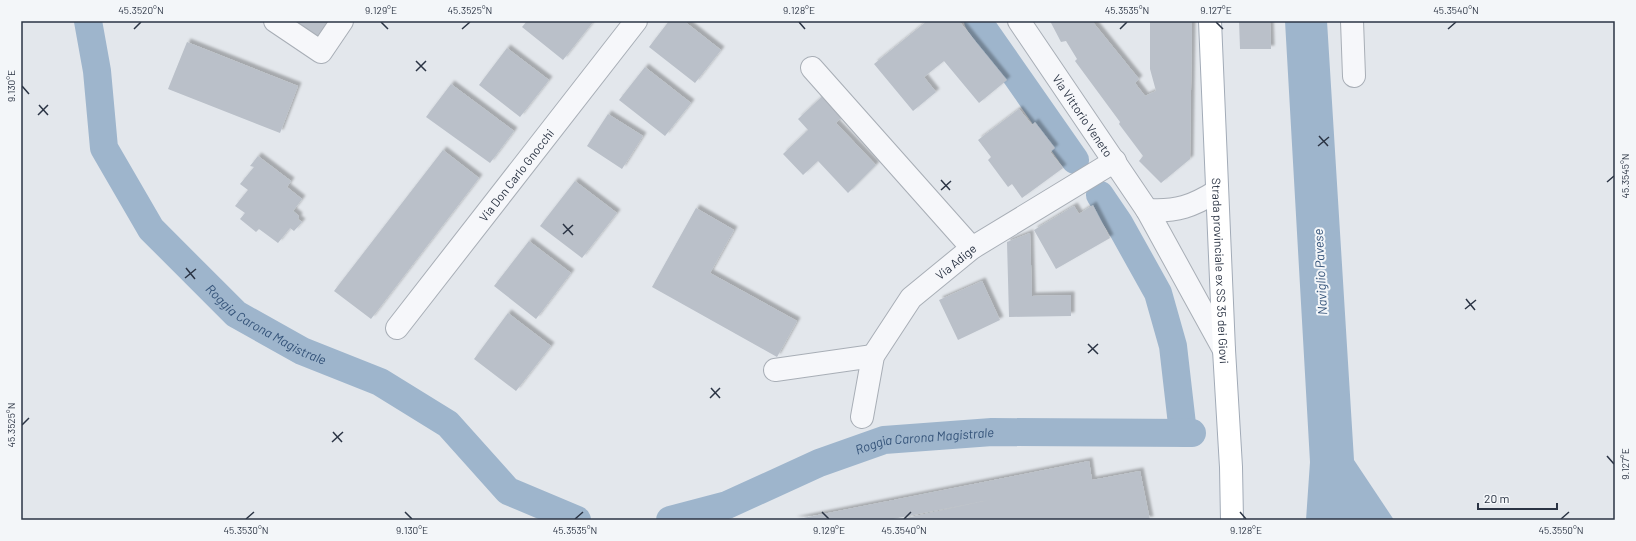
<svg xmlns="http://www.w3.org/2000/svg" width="1636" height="541" viewBox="0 0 1636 541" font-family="Barlow,sans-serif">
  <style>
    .water { fill: #9eb5cc }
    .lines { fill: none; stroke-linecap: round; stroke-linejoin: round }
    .canal { stroke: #9eb5cc; stroke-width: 28 }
    .building { fill: #bac0c9; filter: url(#shadow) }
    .minor-casing { stroke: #a8aeb6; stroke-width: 24 }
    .major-casing { stroke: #a2abb7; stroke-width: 24 }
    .minor { stroke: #f6f7fa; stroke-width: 22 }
    .major { stroke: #fff; stroke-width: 22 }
    .ticks { fill: none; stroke: #2b3444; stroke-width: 1.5 }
    .labels { text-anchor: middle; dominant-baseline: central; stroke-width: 4; stroke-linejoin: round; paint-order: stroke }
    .street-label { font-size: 12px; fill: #2b3444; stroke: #f3f6f9 }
    .water-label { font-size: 13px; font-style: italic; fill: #345379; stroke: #f3f6f9 }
    .neatline { fill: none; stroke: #2b3444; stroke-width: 1.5 }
    .ticks-label { font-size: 10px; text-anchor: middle; fill: #2b3444 }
  </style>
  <defs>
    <filter id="shadow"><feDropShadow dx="3.5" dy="-3.5" stdDeviation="1" flood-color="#0004"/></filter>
  </defs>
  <rect width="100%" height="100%" fill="#e3e7ec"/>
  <path class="water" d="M1285,21H1327L1354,460L1394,520H1306L1310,462Z"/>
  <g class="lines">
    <g class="canal">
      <path id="s1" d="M88,21L97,71L104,148L151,229L236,314L302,351L380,382L448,424L508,491L577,520"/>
      <path d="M978,21L1075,160"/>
      <path d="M1100,195L1119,223L1158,293L1173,346L1183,433"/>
      <path id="s2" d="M670,520L727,505L819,463L884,440L992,432L1192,433"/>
    </g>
  </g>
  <path class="building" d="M292,21H332L319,40Z
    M527,21H591L593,22L563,60L522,27Z
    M669,21H684L721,50L695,83L649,47Z
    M927,21H959L1007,80L979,103L944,61L924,77L936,92L913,111L874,64Z
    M1050,21H1092L1139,79L1135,83L1145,96L1156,91L1150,69V21H1192L1190,159L1161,183L1139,161L1143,156L1119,124L1120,122L1075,61L1077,59L1066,41L1061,42Z
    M1239,21H1270L1271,49H1240Z
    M187,42L298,86L280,133L168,89Z
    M507,48L549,80L520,117L479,85Z
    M645,67L691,103L665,136L619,100Z
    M451,84L514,131L490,163L426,117Z
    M828,91L848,111L836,123L876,165L848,193L818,161L803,175L783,154L808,130L798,119Z
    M1019,109L1032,125L1035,122L1055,148L1050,152L1063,168L1022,198L1012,184L1008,187L988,160L991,157L978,140Z
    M608,114L643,136L622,169L587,146Z
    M443,150L479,178L371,319L334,291Z
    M258,156L291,181L287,187L302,199L293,211L299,216L298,219L302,222L294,231L290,228L278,243L259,229L256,232L240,219L245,213L235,206L248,190L240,184L254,167L250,166Z
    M575,181L617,213L582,258L540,226Z
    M1093,205L1110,238L1056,269L1034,230L1074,206L1079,214Z
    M696,208L734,230L710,273L797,321L777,357L652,287Z
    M1030,233L1032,296L1071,295V316L1009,317L1007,242Z
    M529,241L571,273L536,319L494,286Z
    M982,281L1000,320L958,340L939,300Z
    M508,313L551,346L516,391L474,359Z
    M1089,461L1092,480L1140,471L1150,520H897L994,499L888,520H793Z"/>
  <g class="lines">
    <g class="minor-casing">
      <g id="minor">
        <path d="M275,21L321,52L342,21"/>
        <path id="s3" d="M1019,21L1147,210L1224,350"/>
        <path d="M1352,21L1354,76"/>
        <path d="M812,68L972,248"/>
        <path d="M1147,210C1177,212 1193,206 1217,191"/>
        <path id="s4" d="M397,328L636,21"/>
        <path d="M775,370L873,356"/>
        <path id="s5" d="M862,417L873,356L911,298L972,248L1115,161"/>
      </g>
    </g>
    <g class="major-casing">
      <g id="major">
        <path id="s6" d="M1210,21L1224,350L1231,467L1232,520"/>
      </g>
    </g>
    <use href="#minor" class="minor"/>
    <use href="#major" class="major"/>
  </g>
  <path class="ticks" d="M381,22L388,29M799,22L805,29M1216,22L1223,29M134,29L141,22M462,29L470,22M1120,29L1127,22M1448,29L1456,22M416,61L426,71M416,71L426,61M22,86L29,94M39,105L48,115M38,115L48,105M1319,136L1328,146M1318,146L1329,137M941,180L950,190M1607,182L1614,176M941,190L951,181M563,224L573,235M563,234L573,225M186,268L195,279M185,278L196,269M1466,299L1475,310M1465,309L1476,300M1088,344L1098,354M1088,353L1098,344M711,388L720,398M710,398L720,388M22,425L29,418M333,432L342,442M332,442L343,432M1607,456L1614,464M405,512L412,519M822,512L829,519M1240,512L1246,519M246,519L254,512M575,519L583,512M904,519L911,512M1561,519L1569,512"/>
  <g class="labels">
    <g class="street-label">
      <text stroke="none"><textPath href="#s3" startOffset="114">Via Vittorio Veneto</textPath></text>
      <text stroke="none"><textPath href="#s4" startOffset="194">Via Don Carlo Gnocchi</textPath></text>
      <text stroke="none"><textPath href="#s5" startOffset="189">Via Adige</textPath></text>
      <text stroke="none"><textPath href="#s6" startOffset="250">Strada provinciale ex SS 35 dei Giovi</textPath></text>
    </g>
    <g class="water-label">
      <text transform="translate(1320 272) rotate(-93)">Naviglio Pavese</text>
      <text stroke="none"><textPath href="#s1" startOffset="373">Roggia Carona Magistrale</textPath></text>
      <text stroke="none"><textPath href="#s2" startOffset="269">Roggia Carona Magistrale</textPath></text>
    </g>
  </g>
  <rect width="1636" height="541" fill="none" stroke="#f3f6f9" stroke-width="44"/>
  <path d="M1478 503v6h79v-6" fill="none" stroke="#2b3444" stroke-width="2"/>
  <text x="1484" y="503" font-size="12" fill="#2b3444" stroke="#f3f6f9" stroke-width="3" paint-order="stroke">20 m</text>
  <rect x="22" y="22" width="1592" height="497" class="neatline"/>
  <g class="ticks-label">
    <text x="141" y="14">45.3520°N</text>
    <text x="381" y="14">9.129°E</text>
    <text x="470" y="14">45.3525°N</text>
    <text x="799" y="14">9.128°E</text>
    <text x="1127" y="14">45.3535°N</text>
    <text x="1216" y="14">9.127°E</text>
    <text x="1456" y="14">45.3540°N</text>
    <text transform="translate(11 86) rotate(-90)" y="4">9.130°E</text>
    <text transform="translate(1625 176) rotate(-90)" y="4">45.3545°N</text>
    <text transform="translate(11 425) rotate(-90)" y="4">45.3525°N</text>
    <text transform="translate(1625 464) rotate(-90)" y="4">9.127°E</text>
    <text x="246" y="534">45.3530°N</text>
    <text x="412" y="534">9.130°E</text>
    <text x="575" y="534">45.3535°N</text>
    <text x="829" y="534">9.129°E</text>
    <text x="904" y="534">45.3540°N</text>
    <text x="1246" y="534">9.128°E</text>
    <text x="1561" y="534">45.3550°N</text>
  </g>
</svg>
